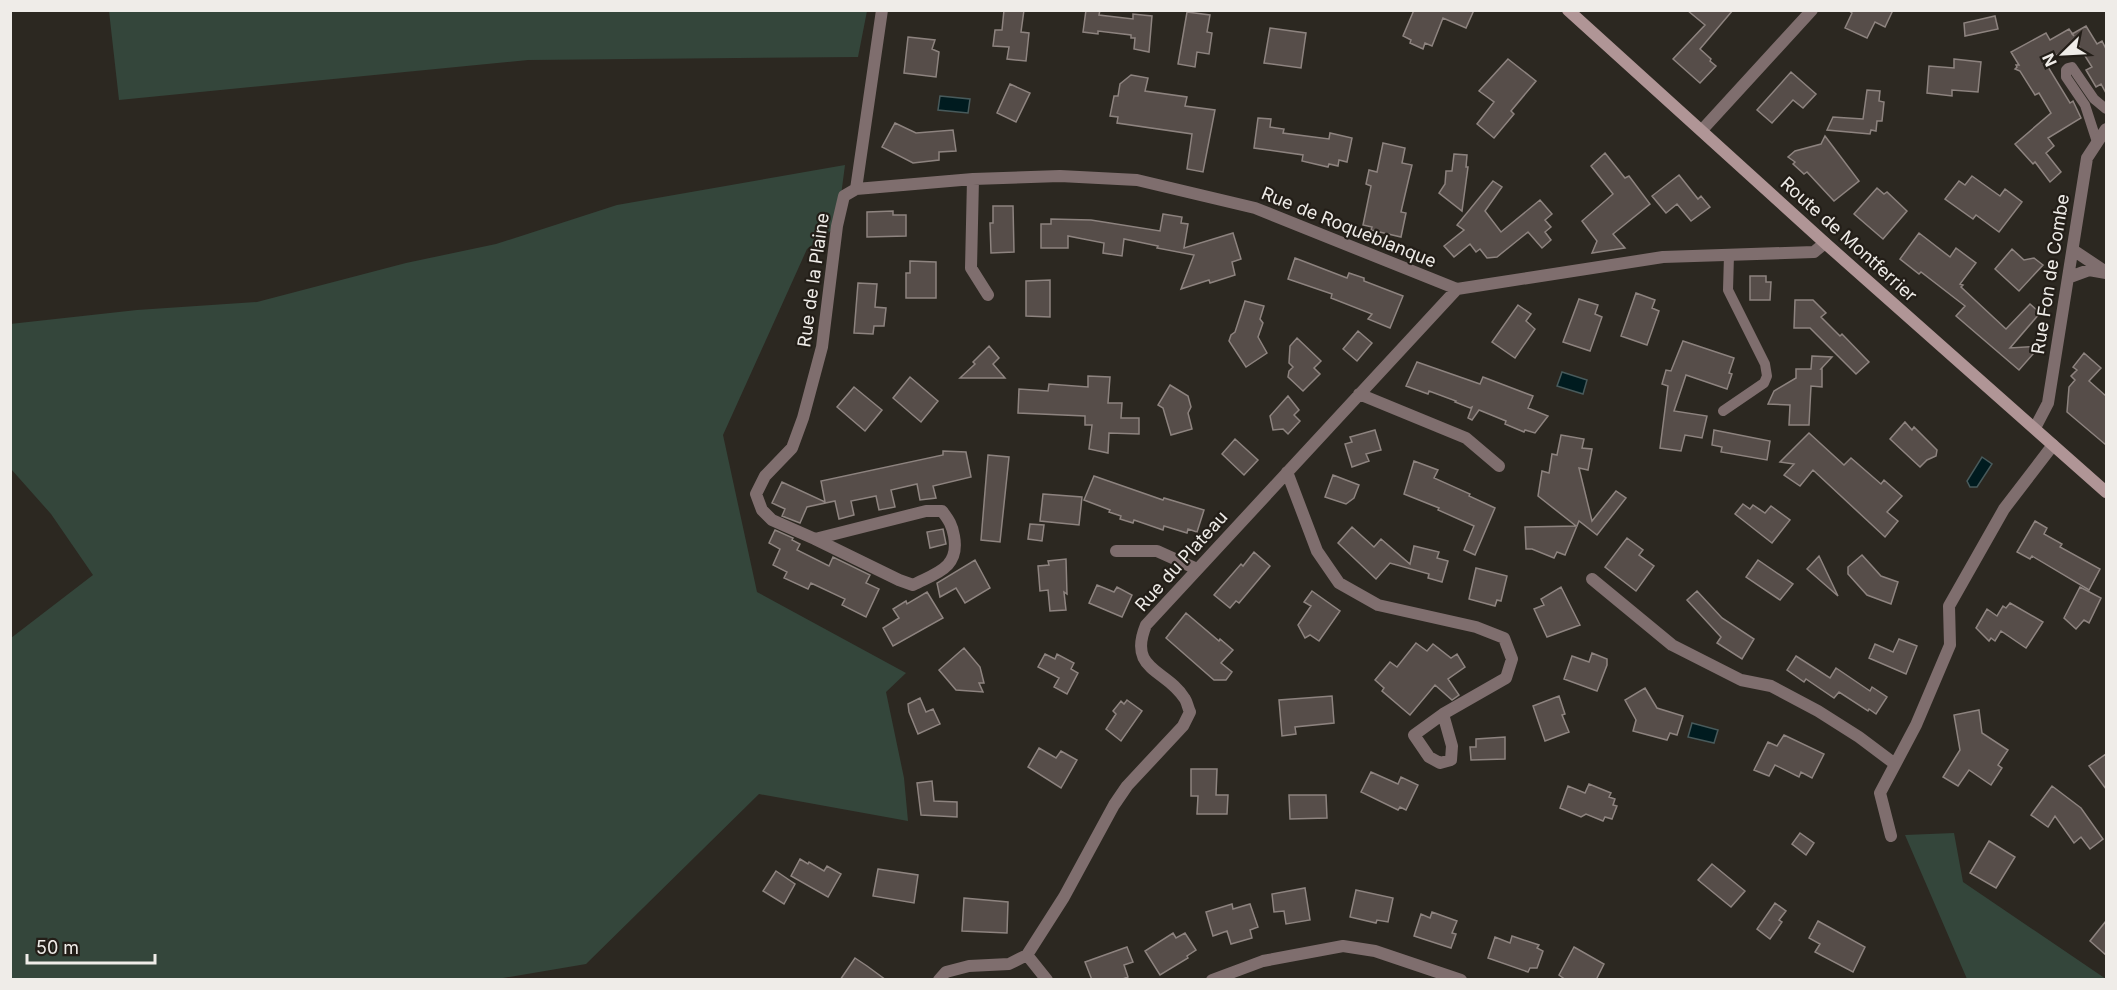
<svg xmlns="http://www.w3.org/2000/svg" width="2117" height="990" viewBox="0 0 2117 990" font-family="Inter,sans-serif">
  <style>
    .green { fill: #34463b }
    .water { fill: #001b1f; stroke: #485a5b; stroke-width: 1.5 }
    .building { fill: #564d49; stroke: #8d837f; stroke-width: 1.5 }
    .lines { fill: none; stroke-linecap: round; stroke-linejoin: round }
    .lane { stroke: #7f6e6e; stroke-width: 10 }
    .street { stroke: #7f6e6e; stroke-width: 12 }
    .secondary { stroke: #b09596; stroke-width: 12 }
    .labels { text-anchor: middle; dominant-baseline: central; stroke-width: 4.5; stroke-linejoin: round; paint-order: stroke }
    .street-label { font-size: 18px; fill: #efece8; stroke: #231e18 }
  </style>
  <rect width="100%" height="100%" fill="#2c2821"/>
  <path class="green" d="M109,11V10L867,11L858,57L528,60L119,100Z
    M845,165L837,226L807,249L723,435L757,592L906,673L886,692L904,778L908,821L759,794L586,964L497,979H11V638L93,575L51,514L11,469L10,324L137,310L257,302L406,263L496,244L617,205Z
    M1954,833L1963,882L2106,979H1967L1905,835Z"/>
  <path class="water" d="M940,96L970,99L968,113L938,110Z
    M1562,372L1587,380L1583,394L1557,386Z
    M1982,457L1992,464L1977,487H1970L1967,481Z
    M1692,723L1718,730L1714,743L1688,737Z"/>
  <path class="building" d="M1004,10H1024L1021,32L1029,33L1026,61L1007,59L1009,47L993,46L995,30H1002Z
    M1086,10H1100L1099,15L1133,19V14L1152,16L1149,52L1134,49L1135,38H1131V35L1098,31V34L1083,32Z
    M1414,10H1474L1466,28L1443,18L1432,46L1425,43L1423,49L1410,43L1411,40L1403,36Z
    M1687,10H1733L1700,49L1711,59L1710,61L1716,66L1700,83L1673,59L1705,25Z
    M1848,10H1893L1885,27L1875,22L1867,38L1845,28L1852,13Z
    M1187,12L1210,15L1207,32L1212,33L1209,54L1197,52L1195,67L1178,64Z
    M1995,16L1998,29L1965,36L1964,23Z
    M2086,26L2097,44L2102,41L2106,49V93L2101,84L2096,87L2086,70L2092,67L2077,43L2045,62L2070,103L2073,101L2081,118L2048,138L2054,146L2046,153L2061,172L2050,182L2035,162L2033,164L2015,144L2051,113L2039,93L2035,95L2020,71L2015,69L2017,67L2016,65H2019L2011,52L2046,33L2050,40L2069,29L2074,36L2072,34Z
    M1270,28L1306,33L1301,68L1264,63Z
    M908,37L935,40L932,49L939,52L936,77L904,73Z
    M1508,59L1536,81L1511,111L1514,114L1494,138L1477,124L1494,102L1479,91Z
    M1954,59L1981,62L1978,92L1952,90V96L1927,93L1929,66L1954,68Z
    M1791,72L1816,94L1803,108L1793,100L1772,123L1757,110Z
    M1131,75L1148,78L1145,91L1187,97L1185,106L1215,110L1203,172L1187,169L1192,134L1117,123L1118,117L1110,116L1114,96H1118L1120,84Z
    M1010,84L1030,93L1016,122L997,113Z
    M1867,90L1880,91L1879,101L1884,102L1882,121H1877L1876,131L1871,130L1870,134L1827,130L1833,117L1863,119Z
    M1258,118L1271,119L1270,127L1284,129L1283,133L1329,139L1330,133L1352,138L1347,162L1339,160L1338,166L1329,164L1328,167L1302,161L1303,155L1254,148Z
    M895,123L916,133L953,130L956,151L939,152V160L913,163L882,147Z
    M1825,136L1859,181L1834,201L1807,172L1804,174L1793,164L1795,162L1788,157L1795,151L1821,144Z
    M1383,143L1405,148L1402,163L1412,165L1401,212L1406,213L1401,237L1371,230L1372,227L1363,225L1371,186L1366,184L1369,170L1377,172Z
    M1605,153L1625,178L1629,176L1650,204L1613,234L1625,248L1592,253L1597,241L1582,221L1613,194L1591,166Z
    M1454,154L1467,155L1466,167H1468L1462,211L1439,193L1445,184L1446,171H1452Z
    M1679,175L1698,199L1701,196L1710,207L1691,221L1677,204L1666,213L1652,196Z
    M1972,176L2000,196L2005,189L2022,202L1999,232L1976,215L1973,219L1945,199L1959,181L1965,185Z
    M1493,181L1502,187L1485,211L1501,232L1540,200L1552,214L1545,220L1551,227L1545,232L1551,240L1542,248L1528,232L1497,257L1487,258L1480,249L1476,252L1470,244L1454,257L1444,246L1464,230L1457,225Z
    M1877,188L1884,194L1887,192L1907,211L1883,239L1854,214Z
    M993,206H1013L1014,252L991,253L990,223H993Z
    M893,211V215H906V236L867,237V212Z
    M1163,214L1182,217L1181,223L1188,224L1184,248L1233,233L1241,259L1232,262L1235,275L1210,283L1209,280L1181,289L1194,255L1157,248L1158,246L1124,239L1122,256L1103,253L1104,243L1068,236V248H1041V224H1051V219L1091,220L1160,231Z
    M1919,233L1950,257L1956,248L1976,263L1960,284L1963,285L1961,287L2006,329L2030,304L2040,313L2010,348L2040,346L2019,370L1956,316L1965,306L1921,272L1919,274L1900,259Z
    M2012,249L2024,260L2034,258L2043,265L2019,291L1995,269Z
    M1295,258L1347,278L1349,273L1364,278V281L1403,296L1390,328L1368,319L1372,314L1331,298L1332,294L1288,279Z
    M910,261L936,262V298H906V273H910Z
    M1750,276H1766V282H1771L1770,300H1750Z
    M1050,280V317L1026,316V281Z
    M858,283L877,284L875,307L886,308L884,326H874L873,334L854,333Z
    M1636,293L1655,300L1652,308L1659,311L1647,345L1621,336Z
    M1579,299L1598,305L1595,314L1602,317L1590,351L1563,342Z
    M1795,300H1813L1826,313L1821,317L1840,336L1842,334L1869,362L1856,374L1810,328H1794Z
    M1245,301L1264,306L1260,319L1263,323L1258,337L1267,353L1246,367L1229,341L1231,335L1235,332Z
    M1518,305L1531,314L1526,321L1535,329L1515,358L1492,342Z
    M1358,331L1372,343L1357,361L1343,349Z
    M1297,338L1321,361L1314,368L1320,374L1303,391L1288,377L1289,371L1293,367L1289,363L1290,346Z
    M1683,341L1734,358L1729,373L1732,374L1727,389L1686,375L1674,411L1707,416L1702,438L1685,435L1681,451L1660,448L1668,386L1662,384L1666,370L1671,371Z
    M989,346L999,358L993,364L1005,378H960L975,364L973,362Z
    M2084,353L2101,368L2089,381L2106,396V445L2067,412L2069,387L2075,380L2071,376L2077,370L2073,367Z
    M1812,356L1832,357L1821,369H1822V387L1811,386L1809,425H1789L1790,405L1768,404L1774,391L1796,378V369H1811Z
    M1417,362L1480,384L1483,377L1533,396L1528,408L1548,416L1535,433L1525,430L1524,432L1505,424L1506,421L1479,410L1472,420L1468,418L1472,407L1470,408L1455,402L1456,401L1429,391L1428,394L1406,386Z
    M1088,376L1110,377L1108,403H1122L1121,418H1139V434L1109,433L1108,453L1089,449L1092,425H1085V416L1018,413L1019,389L1048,391L1049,384L1088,387Z
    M910,377L938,401L921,422L893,398Z
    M1170,385L1188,396L1191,407L1188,413L1192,429L1171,435L1163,408L1158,405Z
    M854,387L882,410L865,431L837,407Z
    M1288,396L1299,410L1294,415L1300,421L1288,434L1283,429L1273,430L1270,416Z
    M1905,422L1912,430L1914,427L1937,450L1936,456L1927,460L1920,467L1890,439Z
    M1375,430L1381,450L1366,454L1369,461L1352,467L1345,444L1352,442L1350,437Z
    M1714,430L1770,441L1767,460L1721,452L1722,447L1712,445Z
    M1809,433L1844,465L1851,458L1881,484L1884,480L1902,496L1887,512L1898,521L1885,537L1813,470L1800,486L1784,475L1794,464L1780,462Z
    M1561,435L1584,439L1582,448L1592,449L1588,470L1579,468L1592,521L1616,491L1626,498L1597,535L1579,521L1565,555L1557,552L1554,558L1532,549H1526L1525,527L1576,526L1538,496L1542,471L1549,473L1552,454L1557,455Z
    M1235,439L1258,460L1244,475L1222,454Z
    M943,451L966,452L971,477L933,486L936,498L920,500L917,484L891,490L895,507L879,510L876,496L851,501L854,515L839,519L835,501L807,507L800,523L782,516L785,509L772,503L782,482L825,502L821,481L943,455Z
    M988,455L1009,457L1000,542L981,540Z
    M1414,461L1438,470L1434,478L1470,494L1469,496L1495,508L1475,555L1464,550L1474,526L1438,510L1439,508L1404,494Z
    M1333,475L1359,485L1354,498L1346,504L1325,497Z
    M1094,476L1163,500L1164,498L1204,510L1197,532L1188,529L1187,533L1164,526L1163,530L1134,520L1133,523L1120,519L1121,516L1109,512L1110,510L1084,500Z
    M1043,494L1082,497L1079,525L1040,521Z
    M1743,504L1750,509L1753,505L1765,513L1771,506L1790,520L1772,543L1735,514Z
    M2035,521L2047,528L2044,534L2062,544L2060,547L2100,569L2089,590L2032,556L2030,559L2017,552Z
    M1030,524L1044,525L1042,541L1028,539Z
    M1352,527L1374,547L1381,539L1410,564L1414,546L1439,552L1437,558L1448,561L1442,582L1428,578L1429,574L1390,563L1376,579L1338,543Z
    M943,529L946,544L930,548L927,532Z
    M775,530L793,538L792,540L800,544L797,550L829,566L833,557L870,575L866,583L879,589L866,617L842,605L845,599L811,583L808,589L784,578L787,572L773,565L780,549L769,543Z
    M1627,538L1643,550L1639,555L1654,566L1636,591L1605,567Z
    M1254,552L1270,566L1239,603L1236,601L1230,608L1214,595L1241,564L1243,566Z
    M1862,555L1881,576L1898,582L1891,604L1867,595L1848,574V567Z
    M1819,556L1838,596L1807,569Z
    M1066,559L1067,594L1064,592L1066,610L1050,611L1048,590L1040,591L1038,566L1049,565L1048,561Z
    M975,560L990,588L965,603L956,588L940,597L937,583Z
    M1758,560L1793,584L1780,600L1746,577Z
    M1476,568L1507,576L1501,601L1497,600L1495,606L1469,599Z
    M1097,585L1114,592L1117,587L1132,595L1122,617L1089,603Z
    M1561,587L1580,625L1547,637L1534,609L1544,605L1541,599Z
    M2080,587L2101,598L2089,623L2084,620L2076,629L2064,618Z
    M1312,591L1340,611L1319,641L1310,635L1305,638L1298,625L1311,606L1304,602Z
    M1697,591L1722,618L1754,639L1742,659L1717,643L1721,637L1687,600Z
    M927,592L943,618L893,646L883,628L899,618L893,609L906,601L907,604Z
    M2010,603L2043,622L2026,648L2001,631L1995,641L1991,638L1989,641L1976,628L1987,609L1997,616L2003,606L2006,608Z
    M1186,613L1219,641L1220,639L1233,650L1221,663L1232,672L1226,680H1214L1166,638Z
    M1899,639L1917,646L1906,674L1869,658L1875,644L1893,652Z
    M1416,643L1427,651L1433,644L1451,658L1457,654L1465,667L1448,679L1459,695L1452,700L1435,685L1410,715L1382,691L1384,688L1375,680L1390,662L1397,667Z
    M964,648L980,667L984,683H979L983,692L956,690L939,670Z
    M1592,653L1607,659V665L1597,691L1564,679L1572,656L1589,662Z
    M1045,654L1055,659L1057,654L1074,663L1071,669L1078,673L1067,694L1054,687L1059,678L1038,667Z
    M1796,656L1830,678L1836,668L1870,691L1872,687L1887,697L1876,714L1869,709L1868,711L1839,692L1834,698L1806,679L1804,682L1787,670Z
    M1645,688L1657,708L1683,716L1677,735L1670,733L1667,740L1633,731L1636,720L1625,700Z
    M1332,696L1334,723L1295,727L1296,734L1282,736L1279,700Z
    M1559,696L1565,714L1562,715L1569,732L1545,741L1533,706Z
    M920,698L926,712L933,709L940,724L918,734L909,712L908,704Z
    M1127,700L1142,711L1121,741L1106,729L1116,714L1113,711L1121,701L1124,704Z
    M1979,710L1982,733L2008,750L1998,765L2002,768L1991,785L1969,770L1958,786L1943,777L1960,750L1954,715Z
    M1784,735L1824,754L1812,778L1801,772L1799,777L1775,765L1769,776L1754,770L1768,742L1777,746Z
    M1505,737V759L1471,760L1470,747H1476V739Z
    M1039,748L1056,758L1061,751L1077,760L1061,788L1028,767Z
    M2106,754V789L2089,766Z
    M1191,769H1217L1216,795H1228L1227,814H1197L1198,796H1191Z
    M1371,772L1398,784L1401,777L1418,785L1406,810L1400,807L1398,810L1361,792Z
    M932,781L934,801L957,802V817L921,815L917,783Z
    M1589,784L1611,793L1609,797L1615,799L1613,805L1617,806L1612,819L1605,817L1603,821L1586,814L1581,817L1560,808L1568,786L1585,793Z
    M2052,786L2081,808L2103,839L2090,849L2081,837L2074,843L2055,816L2048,827L2031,815Z
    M1289,795H1326L1327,818L1290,819Z
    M1800,833L1814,843L1806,855L1792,844Z
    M1989,841L2015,857L1996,888L1970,873Z
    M800,859L808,864L809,862L824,871L827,866L841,874L828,897L791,876Z
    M1712,864L1745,891L1731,907L1698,880Z
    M878,869L918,875L914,903L873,896Z
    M776,871L795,884L784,904L763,891Z
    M1305,888L1310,920L1286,924L1284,911L1274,912L1272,894Z
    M1356,890L1393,898L1388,922L1377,920L1376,923L1350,917Z
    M964,898L1008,902L1007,933L962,931Z
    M1775,903L1786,911L1779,920L1782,922L1770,939L1757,929Z
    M1232,904L1233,909L1250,904L1258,927L1250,930L1252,938L1231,944L1227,931L1213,936L1206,912Z
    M1432,912L1457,921L1452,933L1456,934L1451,948L1414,936L1421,914L1430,918Z
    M1818,921L1865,947L1853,972L1815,952L1820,944L1809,938Z
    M2106,921V955L2090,941Z
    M1173,933L1176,938L1185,933L1196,950L1187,956L1188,958L1160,975L1145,951Z
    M1512,936L1539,945L1537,948L1543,951L1537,968H1530L1528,972L1488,958L1495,937L1510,943Z
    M1127,947L1133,962L1124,965L1128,977L1120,980H1092L1085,962Z
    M1574,947L1604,964L1596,980H1566L1559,975Z
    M855,958L867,966L886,980H840Z"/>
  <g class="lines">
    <path class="lane" d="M2097,142L2085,105L2066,77V70L2068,68L2072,67L2094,99L2106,109
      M1723,411L1764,383L1767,376L1765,364L1728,290L1729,255"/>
    <path class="street" d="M1702,130L1812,10
      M973,179L971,268L988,295
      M856,189L882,10
      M2073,250L2106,272
      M2070,277L2089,270L2106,273
      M1359,394L1466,438L1499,466
      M2035,428L2048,403L2087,158L2106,129
      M1287,472L1317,551L1339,583L1378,605L1476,627L1504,638L1512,659L1506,678L1443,714L1414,735L1429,757L1440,763L1451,760L1452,746L1443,714
      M815,539L926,511H942C949,520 952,525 954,536C960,568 936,573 913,585L899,580L815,539L772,520L762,510L756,494L765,476L792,448L803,418L822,347L837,226L844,196L856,189L973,179L1060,176L1137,180L1255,208L1457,289L1663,257L1814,252L1825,243
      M1116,551H1157L1197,569
      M1592,579L1672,645L1741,680L1771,686L1818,711L1859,737L1895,764
      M1891,836L1880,793L1916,725L1950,645L1949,606L2004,509L2053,445
      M1027,955L1047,980
      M939,980L946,972L969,966L1009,964L1027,955L1064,897L1114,805L1127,786L1183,726L1190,712C1188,708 1187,702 1185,699C1167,669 1127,671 1146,625L1457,289
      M1212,980L1263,961L1343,946L1375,951L1461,980"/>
    <path class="secondary" d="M1568,10L1825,243L2106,492"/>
  </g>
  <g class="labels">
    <g class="street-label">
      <text transform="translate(1349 227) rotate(22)">Rue de Roqueblanque</text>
      <text transform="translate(1849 239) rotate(42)">Route de Montferrier</text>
      <text transform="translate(2050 274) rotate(-81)">Rue Fon de Combe</text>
      <text transform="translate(813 280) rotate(-82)">Rue de la Plaine</text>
      <text transform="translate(1181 561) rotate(-48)">Rue du Plateau</text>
    </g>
  </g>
  <rect width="2117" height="990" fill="none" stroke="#efece8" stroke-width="24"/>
  <g transform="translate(2063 54) rotate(246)" stroke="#231e18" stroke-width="4.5" paint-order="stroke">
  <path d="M0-4.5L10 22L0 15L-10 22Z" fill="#efece8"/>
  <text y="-9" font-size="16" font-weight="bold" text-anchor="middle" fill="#efece8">N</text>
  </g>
  <path d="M27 954v9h128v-9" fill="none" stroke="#efece8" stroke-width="3"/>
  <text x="36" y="954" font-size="18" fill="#efece8" stroke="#231e18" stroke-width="4.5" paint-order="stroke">50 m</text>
</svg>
